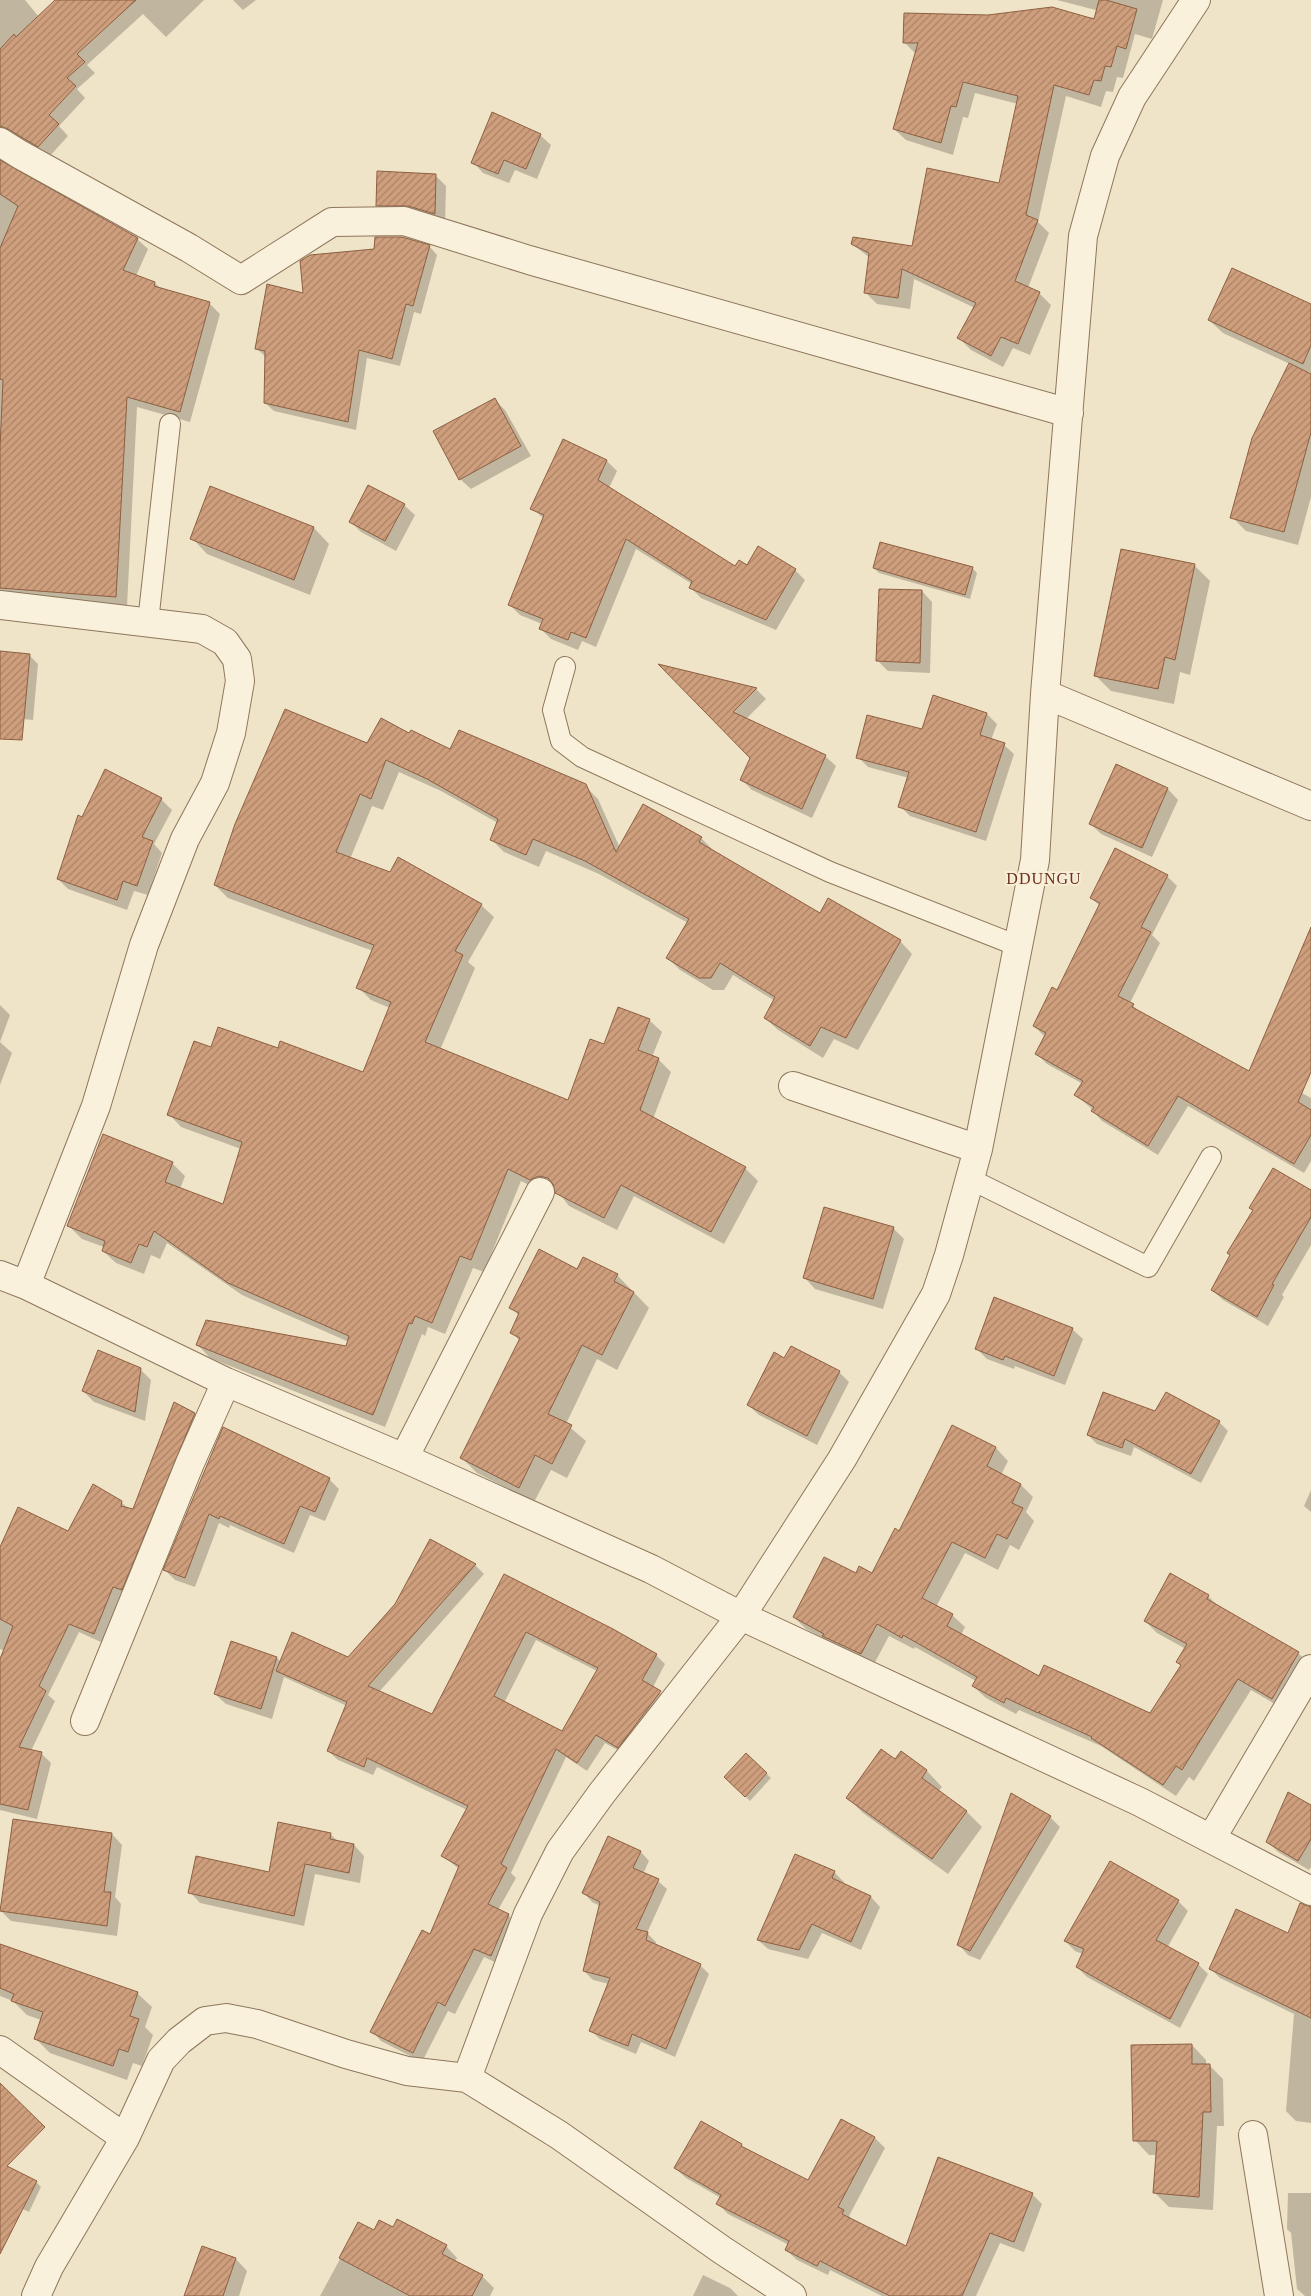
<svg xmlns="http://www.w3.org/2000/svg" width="1311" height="2296" viewBox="0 0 1311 2296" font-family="Georgia,serif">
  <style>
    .shadow { fill: #0003; fill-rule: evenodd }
    .building { fill: url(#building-hatch); stroke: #8d5f41; fill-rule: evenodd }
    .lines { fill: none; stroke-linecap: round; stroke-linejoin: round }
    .lane-casing { stroke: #8d765c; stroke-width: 22 }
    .street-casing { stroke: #8d765c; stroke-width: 30 }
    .lane { stroke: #faf1dc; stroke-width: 20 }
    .street { stroke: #faf1dc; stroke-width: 28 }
    .labels { text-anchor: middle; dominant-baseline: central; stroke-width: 4; stroke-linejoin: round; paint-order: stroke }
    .quarter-label { font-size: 16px; letter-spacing: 1px; fill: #6b2e1e; stroke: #f7eed8 }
  </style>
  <defs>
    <pattern id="building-hatch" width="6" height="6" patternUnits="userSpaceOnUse" patternTransform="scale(1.25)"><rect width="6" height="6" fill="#cf9f7d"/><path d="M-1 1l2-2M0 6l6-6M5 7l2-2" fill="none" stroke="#a98266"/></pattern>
  </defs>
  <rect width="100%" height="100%" fill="#f0e4c8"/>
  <path class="shadow" d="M0,0H25L39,17L57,0H204L166,37L143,14L87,65L95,73L77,89L85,98L59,126L68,136L49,157L0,142Z
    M233,0H256L243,10Z
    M1057,0H1163L1152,39L1135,34L1123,78L1117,77L1113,92L1106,91L1101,107L1066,96L1038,222L1049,233L1028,288L1039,293L1051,305L1030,355L1013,348L1003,367L971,350L959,338L975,308L914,279L910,309L877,304L865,292L870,258L852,244L913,247L1000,185L1018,104L975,93L968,118L963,117L953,155L906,140L894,129L916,54L904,42L905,14L1115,18V15Z
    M540,135L551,145L537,179L515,170L509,183L483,173L473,162Z
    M0,161L137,239L148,249L136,276L155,283L161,289L209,303L220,314L190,422L137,407L127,607L0,592Z
    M436,176L446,186L445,224L388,216L377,205Z
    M429,246L437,255L421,314L414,312L400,366L367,358L356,430L274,411L265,403L266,357L257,349L305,295L376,250Z
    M1311,305V497L1298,545L1246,531L1232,517L1290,364L1223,333L1209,320Z
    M494,399L505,410L531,456L471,489L460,479Z
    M563,441L607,461L617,471L609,488L735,568L747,566L795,570L805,580L776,630L701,598L691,588L692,584L636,549L596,647L582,641L578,650L551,639L541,629L542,624L520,615L510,605L544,519L532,508Z
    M211,487L314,528L329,544L310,595L207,554L192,538Z
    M404,505L415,515L396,551L361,532L351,522Z
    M1194,565L1210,581L1190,675L1180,672L1174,704L1111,691L1095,675Z
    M874,568H972L977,573L970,599L879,573Z
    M922,591L932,602L930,673L888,671L878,661Z
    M0,652L29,655L38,664L33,720L13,718L0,733Z
    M662,666L756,689L766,699L746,719L825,756L836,766L812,818L752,790L742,780L752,757Z
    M987,714L997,724L991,740L1004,745L1014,754L986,841L910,816L900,806L909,778L868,767L858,757L923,731Z
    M409,735L451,751L585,786L598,799L620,848L701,838L714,851L820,914L900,941L912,954L858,1050L834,1039L823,1058L778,1030L765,1018L775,1001L733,975L724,990H713L680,970L668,958L688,923L599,874L546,851L539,867L504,852L491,839L498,823L441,791L399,772L383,810L372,806L350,859L481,905L494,917L468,962L475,968L440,1050L568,1101L605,1046L649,1020L662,1032L652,1057L658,1059L671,1072L653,1119L745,1168L758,1181L724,1244L634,1196L617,1230L569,1206L556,1189H552L544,1192L521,1181L484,1272L473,1268L445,1334L428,1327L425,1336L422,1334L385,1427L210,1358L198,1345L347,1347L349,1342L242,1295L167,1243L160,1259L151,1255L144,1274L116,1263L103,1251L104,1247L82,1239L69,1226L172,1163L185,1176L180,1189L223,1206L241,1149L181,1127L169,1114L212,1049L278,1050L364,1073L390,1008L371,1000L358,987L373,951L228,898L215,885L368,745Z
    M1117,766L1168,789L1178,800L1152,857L1101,834L1090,823Z
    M161,799L172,810L154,844L162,853L148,895L134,891L127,910L68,889L58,879L83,818Z
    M1167,876L1177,886L1152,935L1160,943L1130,1003L1141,1013L1250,1072L1253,1066L1311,1098V1161L1304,1173L1188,1106L1158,1155L1102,1121L1093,1111V1110L1076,1095L1083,1084L1047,1064L1037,1054L1044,1036L1034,1026L1057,991L1100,906L1091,898Z
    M0,1005L10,1015L0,1042L12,1053L0,1085Z
    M1311,1192V1245L1282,1295L1284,1297L1268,1326L1223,1300L1212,1290L1254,1211L1251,1208Z
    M893,1228L904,1239L883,1309L815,1289L805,1278Z
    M578,1270L617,1275L649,1308L617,1370L597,1359L566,1424L586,1441L567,1478L551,1470L534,1502L477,1473L462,1458L520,1341L512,1333L519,1316L511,1307Z
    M1072,1329L1083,1339L1065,1385L1015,1366L1014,1369L987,1359L977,1349Z
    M785,1360L839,1372L849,1382L817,1445L759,1415L748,1405Z
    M140,1369L151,1380L145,1421L94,1402L83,1391Z
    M1156,1413L1219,1422L1228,1431L1201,1483L1134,1447L1131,1456L1097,1444L1088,1435Z
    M194,1414L204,1424L103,1643L79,1632L48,1695L55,1701L31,1751L41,1753L51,1763L37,1819L0,1810V1662L5,1651L0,1649V1556L69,1533L121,1502L129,1509L134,1511Z
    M952,1427L996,1448L1008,1461L1001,1475L1021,1485L1033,1497L1026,1512L1034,1521L1019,1550L1010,1545L998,1570L965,1553L936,1607L952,1615L965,1627L961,1635L1040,1677L1151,1715L1182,1666L1178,1662L1186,1649L1157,1633L1145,1621L1208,1596L1220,1608L1298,1653L1311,1665L1285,1710L1251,1690L1194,1781L1189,1777L1176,1796L1101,1746L1019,1710L1016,1714L986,1698L973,1686L976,1681L915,1647L914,1649L889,1636L873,1666L836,1648L829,1641L806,1629L794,1617L856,1575H872L900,1533Z
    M224,1429L329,1479L339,1489L325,1521L310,1515L294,1553L230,1525L229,1528L219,1523L195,1587L175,1580L165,1570Z
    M1311,1490V1512L1304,1506Z
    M475,1565L484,1574L379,1692L433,1715L505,1576L656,1655L665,1664L653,1687L669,1701L628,1756L605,1743L587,1771L566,1757L511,1873L516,1878L498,1910L508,1915L518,1924L501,1965L484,1957L455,2014L448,2011L422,2062L381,2041L372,2031L431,1936L459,1869L443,1856L467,1810L377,1767L373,1775L338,1760L328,1751L347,1706L284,1677L272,1719L226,1704L215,1694L277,1658L281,1662L349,1658ZM536,1640L597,1671L562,1733L504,1703Z
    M902,1753L927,1771L942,1787L938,1792L967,1812L982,1827L948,1874L863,1813L848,1798L896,1761Z
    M747,1754L771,1778L750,1801L725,1777Z
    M1311,1807V1867L1309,1870L1278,1852L1268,1842Z
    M1050,1817L1060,1827L980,1960L968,1955L959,1945Z
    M112,1834L122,1845L115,1897L121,1904L117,1936L11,1921L1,1911Z
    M330,1834L339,1842L354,1845L364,1856L360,1883L315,1874L304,1926L200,1903L190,1892L270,1874Z
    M609,1837L641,1852L649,1861L643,1874L658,1881L667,1889L647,1933L656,1942L655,1946L700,1965L709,1974L675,2057L641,2042L636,2054L600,2039L591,2031L609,1984L593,1980L584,1971L600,1906L592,1902L584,1893Z
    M834,1872L844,1882L843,1884L871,1897L880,1907L861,1950L822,1933L808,1959L768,1949L758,1940Z
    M1178,1901L1188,1911L1167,1948L1198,1964L1208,1974L1180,2028L1087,1977L1077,1967L1083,1954L1075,1951L1065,1941Z
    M1311,1921V2123L1296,2121L1286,2111L1294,2014L1220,1978L1211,1969L1289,1935Z
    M0,1945L137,1993L152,2007L145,2027L153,2035L142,2066L133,2063L127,2080L50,2053L36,2039L41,2020L27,2015L13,2001L0,1996Z
    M1192,2045L1206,2060V2065H1209L1223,2079L1224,2126H1217L1213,2210L1169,2207L1154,2192L1157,2155H1149L1135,2140Z
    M842,2120L875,2138L885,2148L849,2216L855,2222L906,2248L1032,2194L1042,2204L1024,2252L1000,2243L976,2296H882L830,2270L828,2275L797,2260L786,2250L789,2245L728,2214L718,2204L721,2198L686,2178L675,2168L741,2145L747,2151L809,2182Z
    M0,2164L36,2182L41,2187L29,2212L0,2198Z
    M1288,2193H1311V2296H1305L1297,2289L1291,2233L1287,2229Z
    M359,2224L375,2232L393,2229L446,2246L457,2258L455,2262L482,2276L494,2288L490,2296H320Z
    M203,2248L236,2259L247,2271L239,2296H186Z
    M703,2275L730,2288L738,2296H693Z"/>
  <path class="building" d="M55,0H136L77,54L85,62L67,78L76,86L49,115L59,124L38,147L8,129L0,126V49L14,34L16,37Z
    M1099,0H1106L1137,9L1126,49L1117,46L1111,67L1105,66L1101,81L1094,80L1089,95L1054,85L1026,215L1038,220L1015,281L1040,292L1018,344L1001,337L991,356L957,338L976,303L902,269L898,298L864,293L869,253L851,244L853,237L912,246L927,168L999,183L1018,96L963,82L956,107L951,106L941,143L893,129L918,43H903L904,13L988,15L1052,7L1094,19Z
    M492,112L541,134L526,169L504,160L498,174L471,163Z
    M0,160L138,238L123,270L155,282L154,286L210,302L180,412L127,397L116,597L0,588V448L3,380L0,379V248L18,206L0,194Z
    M377,171L436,174L435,214L408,206H376Z
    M375,237H402L430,245L413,306L406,304L392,359L359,350L348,422L264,403L265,351L255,349L267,284L303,293L300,261L310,255L374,249Z
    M1232,268L1311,304V345L1303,364L1208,320Z
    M1289,363L1311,374V432L1284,532L1230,518L1252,438Z
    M495,398L521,446L459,480L433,431Z
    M563,439L607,460L598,480L735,566L739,560L747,565L758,546L796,569L766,620L689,588L692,581L626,539L586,638L571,632L568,640L539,629L543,619L508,605L544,515L530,509Z
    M368,485L405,504L385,541L349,522Z
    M210,486L314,527L294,580L190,539Z
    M880,542L973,567L965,595L873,568Z
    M1121,549L1195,564L1175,660L1165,657L1158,689L1094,676Z
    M879,589L922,590L920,663L876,661Z
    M0,651L30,654L22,740L0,739Z
    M658,664L757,688L733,712L826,755L802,809L740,780L750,758Z
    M933,695L987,713L980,735L1005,743L976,832L898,807L909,772L856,758L867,715L922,729Z
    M285,709L367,743L381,718L409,733L411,730L450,749L459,730L586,784L616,852L643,804L702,837L699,842L820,913L828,898L901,940L846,1038L821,1027L810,1046L764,1018L775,997L720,963L711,978H699L666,958L689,919L585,861L533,839L526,855L490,840L498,819L427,779L386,760L371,799L360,794L336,852L390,872L398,857L482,904L455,951L463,955L425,1042L568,1100L590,1039L604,1044L618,1007L650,1019L638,1050L659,1058L640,1110L746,1167L711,1232L621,1185L604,1218L555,1193L553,1184L548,1178L539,1176L530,1180L508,1169L471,1260L460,1256L432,1323L415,1316L412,1324L409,1323L373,1415L196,1345L206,1320L346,1346L349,1336L228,1283L154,1231L147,1247L139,1244L131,1263L102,1251L105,1241L67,1226L103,1134L173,1162L165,1182L223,1204L242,1142L167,1115L194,1041L211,1047L218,1027L278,1048L280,1041L363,1072L391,1002L356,988L374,945L214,885L235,824Z
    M1116,764L1168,788L1142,848L1089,824Z
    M105,769L162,798L142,837L153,841L137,886L123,881L117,900L57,879L78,815L82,817Z
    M1115,848L1168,875L1141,927L1151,932L1118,996L1134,1004L1132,1007L1249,1071L1311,927V1072L1298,1102L1311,1110V1135L1294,1164L1178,1096L1148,1146L1091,1111L1094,1107L1074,1095L1083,1081L1035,1054L1046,1033L1033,1026L1052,987L1057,990L1100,903L1090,898Z
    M1273,1168L1311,1190V1217L1272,1284L1274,1285L1257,1317L1211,1290L1230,1255L1227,1253L1253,1210L1249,1208Z
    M824,1207L894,1227L873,1299L803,1278Z
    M539,1249L577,1269L583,1257L618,1274L614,1281L634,1292L602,1355L582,1345L548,1414L572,1425L552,1464L535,1455L519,1488L460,1458L520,1338L510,1333L519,1313L509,1308Z
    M994,1297L1073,1328L1054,1376L1005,1356L1003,1360L975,1349Z
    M791,1346L840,1371L807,1436L747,1405L774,1352L784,1358Z
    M98,1350L141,1368L135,1412L82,1391Z
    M1103,1392L1155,1411L1166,1392L1220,1421L1191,1474L1125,1439L1122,1448L1087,1435Z
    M174,1402L195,1413L122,1590L113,1587L94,1634L69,1624L39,1686L46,1691L19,1747L42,1752L28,1810L0,1804V1659L13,1626L0,1619V1547L18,1507L68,1531L93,1484L122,1501L121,1506L133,1509Z
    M952,1425L996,1447L987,1466L1021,1484L1012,1503L1023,1508L1007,1539L997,1534L985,1558L952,1542L922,1598L953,1614L947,1626L1039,1676L1044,1665L1150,1713L1181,1665L1176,1662L1187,1644L1144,1621L1170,1573L1209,1595L1207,1599L1299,1652L1272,1699L1238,1679L1182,1770L1176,1766L1163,1785L1091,1738L1092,1737L1039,1713L1040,1711L1038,1713L1006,1698L1004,1703L972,1686L977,1677L903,1635L902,1638L877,1624L861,1654L822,1636L824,1634L793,1617L824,1557L856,1573L859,1566L872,1573L895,1528L899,1531Z
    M223,1427L330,1478L315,1512L300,1506L284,1544L220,1516L219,1519L209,1514L185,1578L163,1570Z
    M430,1539L476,1564L368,1686L432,1714L504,1574L613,1629L657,1654L642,1680L661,1691L618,1748L596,1735L577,1763L556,1749L501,1864L507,1868L488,1904L509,1914L491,1956L474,1949L445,2006L438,2002L413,2053L370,2032L422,1930L430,1934L459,1866L441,1856L468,1806L367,1758L364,1767L327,1751L347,1702L276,1671L292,1632L348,1657L395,1604ZM526,1632L598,1668L562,1731L494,1696Z
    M231,1641L277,1657L261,1709L214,1694Z
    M881,1749L895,1759L901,1751L927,1770L922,1778L967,1811L932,1859L846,1798Z
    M746,1753L767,1773L745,1797L724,1777Z
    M1288,1792L1311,1805V1839L1298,1861L1266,1842Z
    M1011,1793L1051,1816L970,1951L957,1945Z
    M13,1819L112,1833L104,1892H111L107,1926L0,1911Z
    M278,1822L331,1833L330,1839L354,1844L349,1873L305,1864L294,1916L188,1893L196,1856L269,1872Z
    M608,1836L641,1851L633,1868L659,1879L636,1929L648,1932L646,1940L701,1964L666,2049L632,2034L628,2046L589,2031L610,1978L583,1971L600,1902L582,1893Z
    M795,1854L835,1871L832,1878L871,1896L851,1942L812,1924L799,1950L757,1940Z
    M1110,1861L1179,1900L1156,1940L1199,1963L1170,2019L1076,1967L1084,1949L1064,1941Z
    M1300,1903L1311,1907V2018L1209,1969L1236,1909L1288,1933Z
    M0,1944L138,1992L130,2016L139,2019L128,2052L119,2049L113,2066L34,2039L43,2012L11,2001L14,1994L0,1988Z
    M1192,2044V2064H1210L1211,2112H1203L1199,2197L1153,2193L1157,2141H1133L1131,2045Z
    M0,2083L45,2127L7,2166L37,2181L0,2254Z
    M841,2119L875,2137L838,2207L844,2210L842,2214L906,2246L938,2157L1033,2193L1014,2242L990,2233L962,2296H890L820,2261L817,2266L785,2250L789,2241L716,2204L721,2195L674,2168L701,2121L742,2144L741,2146L808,2180Z
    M397,2219L447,2245L442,2254L483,2275L472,2296H410L339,2258L358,2222L374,2230L379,2220L393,2227Z
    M202,2246L236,2258L223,2296H184Z"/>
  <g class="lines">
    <g class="lane-casing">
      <path id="lane" d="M148,622L170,424
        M565,667L553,710L561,741L582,757L830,872L1018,946
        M970,1179L1148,1267L1211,1157"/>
    </g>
    <g class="street-casing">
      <path id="street" d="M0,142L19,154L189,248L241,280L332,222L404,221L529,260L1069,413
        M0,605L202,629L225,642L237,659L240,681L231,733L215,783L185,839L144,945L96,1106L26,1285
        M1045,694L1311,806
        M793,1086L978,1149
        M0,1275L26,1285L226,1382L404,1458L651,1569L741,1616L1140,1802L1311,1891
        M404,1458L540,1192
        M85,1721L190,1463L226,1382
        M1211,1839L1311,1669
        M0,2050L125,2138
        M467,2078L559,2135L722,2250L792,2296
        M1253,2135L1279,2296
        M36,2296L49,2267L125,2138L161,2060L179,2041L205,2021L226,2018L257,2024L346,2054L407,2071L467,2078L528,1914L560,1851L602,1793L741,1616L842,1459L936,1294L949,1255L978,1149L1035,860L1045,694L1083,236L1105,156L1132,97L1196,0"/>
    </g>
    <use href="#lane" class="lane"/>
    <use href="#street" class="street"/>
  </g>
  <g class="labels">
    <g class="quarter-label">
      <text x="1044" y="878">DDUNGU</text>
    </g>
  </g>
</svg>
